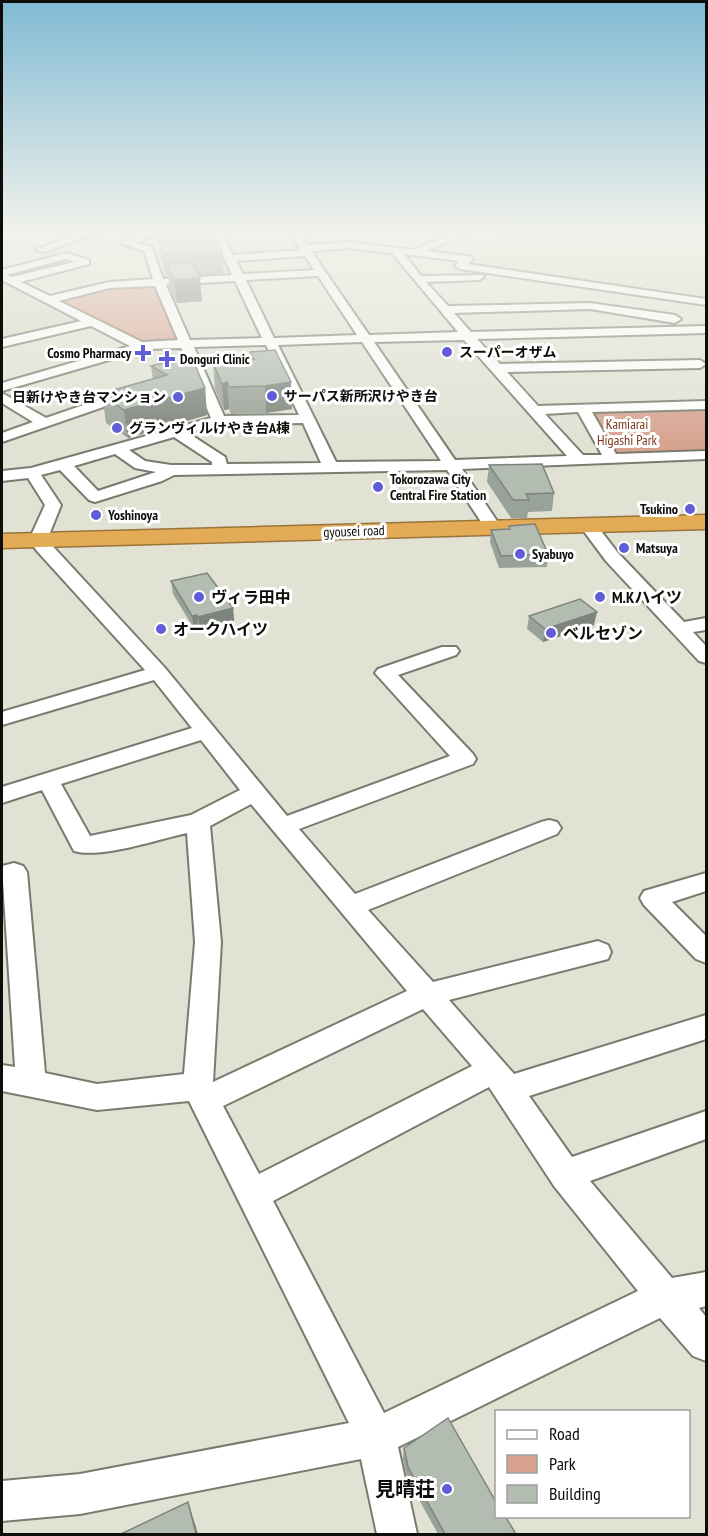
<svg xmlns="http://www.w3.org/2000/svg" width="708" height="1536" viewBox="0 0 708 1536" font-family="'PT Sans Narrow','Noto Sans JP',sans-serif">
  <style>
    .built { fill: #d8d9c3 }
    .green { fill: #d7a390 }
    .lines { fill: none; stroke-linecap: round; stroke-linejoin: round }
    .minor-casing { stroke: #7a7b6e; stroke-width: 4 }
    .highway-casing { stroke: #98743b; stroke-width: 3 }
    .minor { fill: #fff; fill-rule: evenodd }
    .highway { fill: #e3ab56; fill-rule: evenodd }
    .wall { fill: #99a298 }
    .shaded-wall { fill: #7d847c }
    .building { fill: #b2bcb1; stroke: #7d847c; stroke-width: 1.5 }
    .poi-dot { fill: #605dd6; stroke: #fff; stroke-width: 2 }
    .labels { text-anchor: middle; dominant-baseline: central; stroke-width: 6; stroke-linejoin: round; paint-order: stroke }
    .far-poi-label { font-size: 14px; font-weight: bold; fill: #0d0d09; stroke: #fff; text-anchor: start }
    .far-park-label { font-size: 14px; fill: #78361c; stroke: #fff }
    .far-street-label { font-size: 14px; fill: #0d0d09; stroke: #fff }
    .poi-label { font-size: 16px; font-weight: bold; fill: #0d0d09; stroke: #fff; text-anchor: start }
    .near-poi-label { font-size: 20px; font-weight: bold; fill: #0d0d09; stroke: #fff; text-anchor: end }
  </style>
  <rect width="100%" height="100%" fill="#e1e2d4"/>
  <path class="built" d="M507,230H706V301L466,265Z
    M2,281L83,321L2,341Z"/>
  <path class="green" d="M154,284L177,340L140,342L58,301L112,286Z
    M706,408V453L618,455L612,453L589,413L594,411Z"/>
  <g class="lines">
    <g class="minor-casing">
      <path id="minor" d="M90,230H106L44,252L35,250Z
        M152,230H168L135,243L152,247L163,279L232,275L211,230H221L233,255L301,250L287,230H297L307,245L349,242L414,250L460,230H474L427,251L472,257L473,259L468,264L706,299V305L460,269L455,266L459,261L404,254L421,276L483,275L484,277L479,280L426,282L448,306L590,303L675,315L681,319L675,323L590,309L454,313L471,332L706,326V333L477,339L500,364L700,360L706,364L700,368L507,372L538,406L706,401V409L592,412L616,454L706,451V459L462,469L501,527L499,531H487L447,470L174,475L162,481L95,502L89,500L60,470L41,475L61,505L47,540L165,668L287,816L450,756L375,673L378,669L442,647H456L459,651L456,655L398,675L473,754L476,759L473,764L299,829L355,894L541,822L549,820L557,822L561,828L557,834L368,910L433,982L598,941L608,945L611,952L608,959L449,1000L514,1074L706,1015V1039L529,1096L572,1157L706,1111V1139L590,1181L672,1278L706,1272V1306L699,1308L706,1317V1361L693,1356L660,1318L398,1447L417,1534H377L361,1459L80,1514L2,1521V1481L80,1474L349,1423L189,1101L97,1110L2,1091V1065L15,1067L2,866L14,863L23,866L27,872L45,1073L97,1084L184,1074L195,942L187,833C159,839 101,859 74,851L42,790L2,803V787L192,728L154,680L2,725V712L145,670L37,551L29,540L45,505L28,478L2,481V471L31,468L211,418L181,348L147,349L2,391V383L130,346L91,326L2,347V339L81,321L2,280V270L66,253L89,260V264L21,282L50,296L109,282L153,279L144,251L120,243ZM349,248L392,253L458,332L369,335L311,251ZM305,256L314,270L243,274L236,261ZM66,259L74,262L12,277L6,275ZM318,276L357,335L274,338L246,280ZM235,281L262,338L190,340L166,285ZM155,286L178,340L142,342L59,301L109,288ZM464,340L567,456L455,460L374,342ZM362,342L441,461L336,462L278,345ZM266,345L299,415L224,416L194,347ZM578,412L602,455H583L545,414ZM303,423L321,463L227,464L225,457L188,433L220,424ZM174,437L212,462V465H171L145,461L129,450ZM115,454L135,468L156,472L98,491L74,466ZM201,740L240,790L191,815L90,836L61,784ZM251,804L407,991L213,1082L221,942L210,826ZM423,1009L472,1066L259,1174L223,1106ZM489,1087L554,1186L638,1291L384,1413L273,1201Z
        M130,389L135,390L137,393L135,396L2,442V433L33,422L2,403V393L46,418Z
        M588,521L594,522L618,553L684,622L706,618V630L693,632L706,646V663L699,661L606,561L580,526Z
        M706,873V891L672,902L706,936V963L696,959L644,905L640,898L644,891Z"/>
    </g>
    <g class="highway-casing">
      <path id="highway" d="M706,515V529L2,548V534Z"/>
    </g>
    <use href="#minor" class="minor"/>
    <use href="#highway" class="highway"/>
  </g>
  <path class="wall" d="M172,236L222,251L224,273L198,275L202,301L177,303L169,287L168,276L166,277L161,260L158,238Z
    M250,352L292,409L266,413L231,414L229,409L224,410L215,389L213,363L251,359Z
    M151,366L205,388L207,415L128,438L106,423L102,395H103V393L153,379Z
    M489,465L554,493L552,511L528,512L527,518H511L487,482Z
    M509,526L548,554L547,567L499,568L490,542L491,530L509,529Z
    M171,581L233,608L234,621L200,630L198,628L194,629L173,594Z
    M529,616L594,625L543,642L527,629Z
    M404,1448L516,1534H438L407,1478L403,1459Z"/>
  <path class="shaded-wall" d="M200,278L202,301L177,303L174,280Z
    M227,382L229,409L224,410L222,384Z
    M291,382L292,409L266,413L265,386Z
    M205,388L207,415L128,438L124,410Z
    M233,608L234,621L200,630L198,617Z
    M597,612L594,625L543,642L545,629Z
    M197,615L198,628L194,629L192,616Z
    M188,1502L196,1527L198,1534H196Z"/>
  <path class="building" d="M176,230H212L222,251L164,254L158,238L172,236Z
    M192,263L200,278L174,280L167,264Z
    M275,350L291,382L265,386L229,387L227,382L222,384L213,363L254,359L250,352Z
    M178,359L195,365L205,388L124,410L102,395H105L103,393L167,375L151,366Z
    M542,464L554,493L526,494L529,500H513L489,465Z
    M535,524L548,554L501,556L491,530L510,529L509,526Z
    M207,573L233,608L198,617L197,615L192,616L171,581Z
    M580,599L597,612L545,629L529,616Z
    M448,1418L496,1502V1516H505L516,1534H445L408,1467L404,1448Z
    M188,1502L196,1534H121Z"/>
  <linearGradient id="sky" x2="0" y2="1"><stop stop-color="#80bad4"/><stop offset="0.52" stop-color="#f2f2ec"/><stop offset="1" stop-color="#f2f2ec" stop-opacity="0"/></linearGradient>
  <rect width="708" height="445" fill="url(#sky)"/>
  <g class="poi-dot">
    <circle cx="447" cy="352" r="6"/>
    <path d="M140 344h6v6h6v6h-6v6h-6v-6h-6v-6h6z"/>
    <path d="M164 350h6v6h6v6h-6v6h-6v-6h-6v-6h6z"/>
    <circle cx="272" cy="396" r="6"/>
    <circle cx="178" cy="397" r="6"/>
    <circle cx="117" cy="428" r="6"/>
    <circle cx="378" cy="487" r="6"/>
    <circle cx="690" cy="509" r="6"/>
    <circle cx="96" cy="515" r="6"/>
    <circle cx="624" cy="548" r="6"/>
    <circle cx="520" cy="554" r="6"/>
    <circle cx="199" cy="597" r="6"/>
    <circle cx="600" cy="597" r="6"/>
    <circle cx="161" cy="629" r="6"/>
    <circle cx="551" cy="633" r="6"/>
    <circle cx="447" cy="1489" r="6"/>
  </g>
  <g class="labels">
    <g class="far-poi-label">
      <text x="459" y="352">スーパーオザム</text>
      <text x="131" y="353" text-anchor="end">Cosmo Pharmacy</text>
      <text x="180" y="359">Donguri Clinic</text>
      <text x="284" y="396">サーパス新所沢けやき台</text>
      <text x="166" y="397" text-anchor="end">日新けやき台マンション</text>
      <text x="129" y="428">グランヴィルけやき台A棟</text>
      <text x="390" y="479">Tokorozawa City<tspan x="390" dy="16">Central Fire Station</tspan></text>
      <text x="678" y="509" text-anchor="end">Tsukino</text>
      <text x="108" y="515">Yoshinoya</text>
      <text x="636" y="548">Matsuya</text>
      <text x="532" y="554">Syabuyo</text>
    </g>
    <g class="far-park-label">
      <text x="627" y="424">Kamiarai<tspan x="627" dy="16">Higashi Park</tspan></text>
    </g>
    <g class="far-street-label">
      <text transform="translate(354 531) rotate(-2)">gyousei road</text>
    </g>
    <g class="poi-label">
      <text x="211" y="597">ヴィラ田中</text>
      <text x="612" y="597">M.Kハイツ</text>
      <text x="173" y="629">オークハイツ</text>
      <text x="563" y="633">ベルセゾン</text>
    </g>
    <g class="near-poi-label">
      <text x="435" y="1489">見晴荘</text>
    </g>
  </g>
  <rect width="708" height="1536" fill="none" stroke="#0d0d09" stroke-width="6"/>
  <rect x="495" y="1410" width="195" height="108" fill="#ffffff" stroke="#9e9e9d" stroke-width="1.5"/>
  <rect x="507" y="1430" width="30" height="9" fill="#ffffff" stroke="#9e9e9d" stroke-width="1.5"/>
  <text x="549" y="1440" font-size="18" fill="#0d0d09">Road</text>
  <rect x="507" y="1455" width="30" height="18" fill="#d7a390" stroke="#9e9e9d" stroke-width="1.5"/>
  <text x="549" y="1470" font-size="18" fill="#0d0d09">Park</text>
  <rect x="507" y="1485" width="30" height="18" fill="#b2bcb1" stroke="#9e9e9d" stroke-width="1.5"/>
  <text x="549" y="1500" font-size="18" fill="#0d0d09">Building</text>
</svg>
